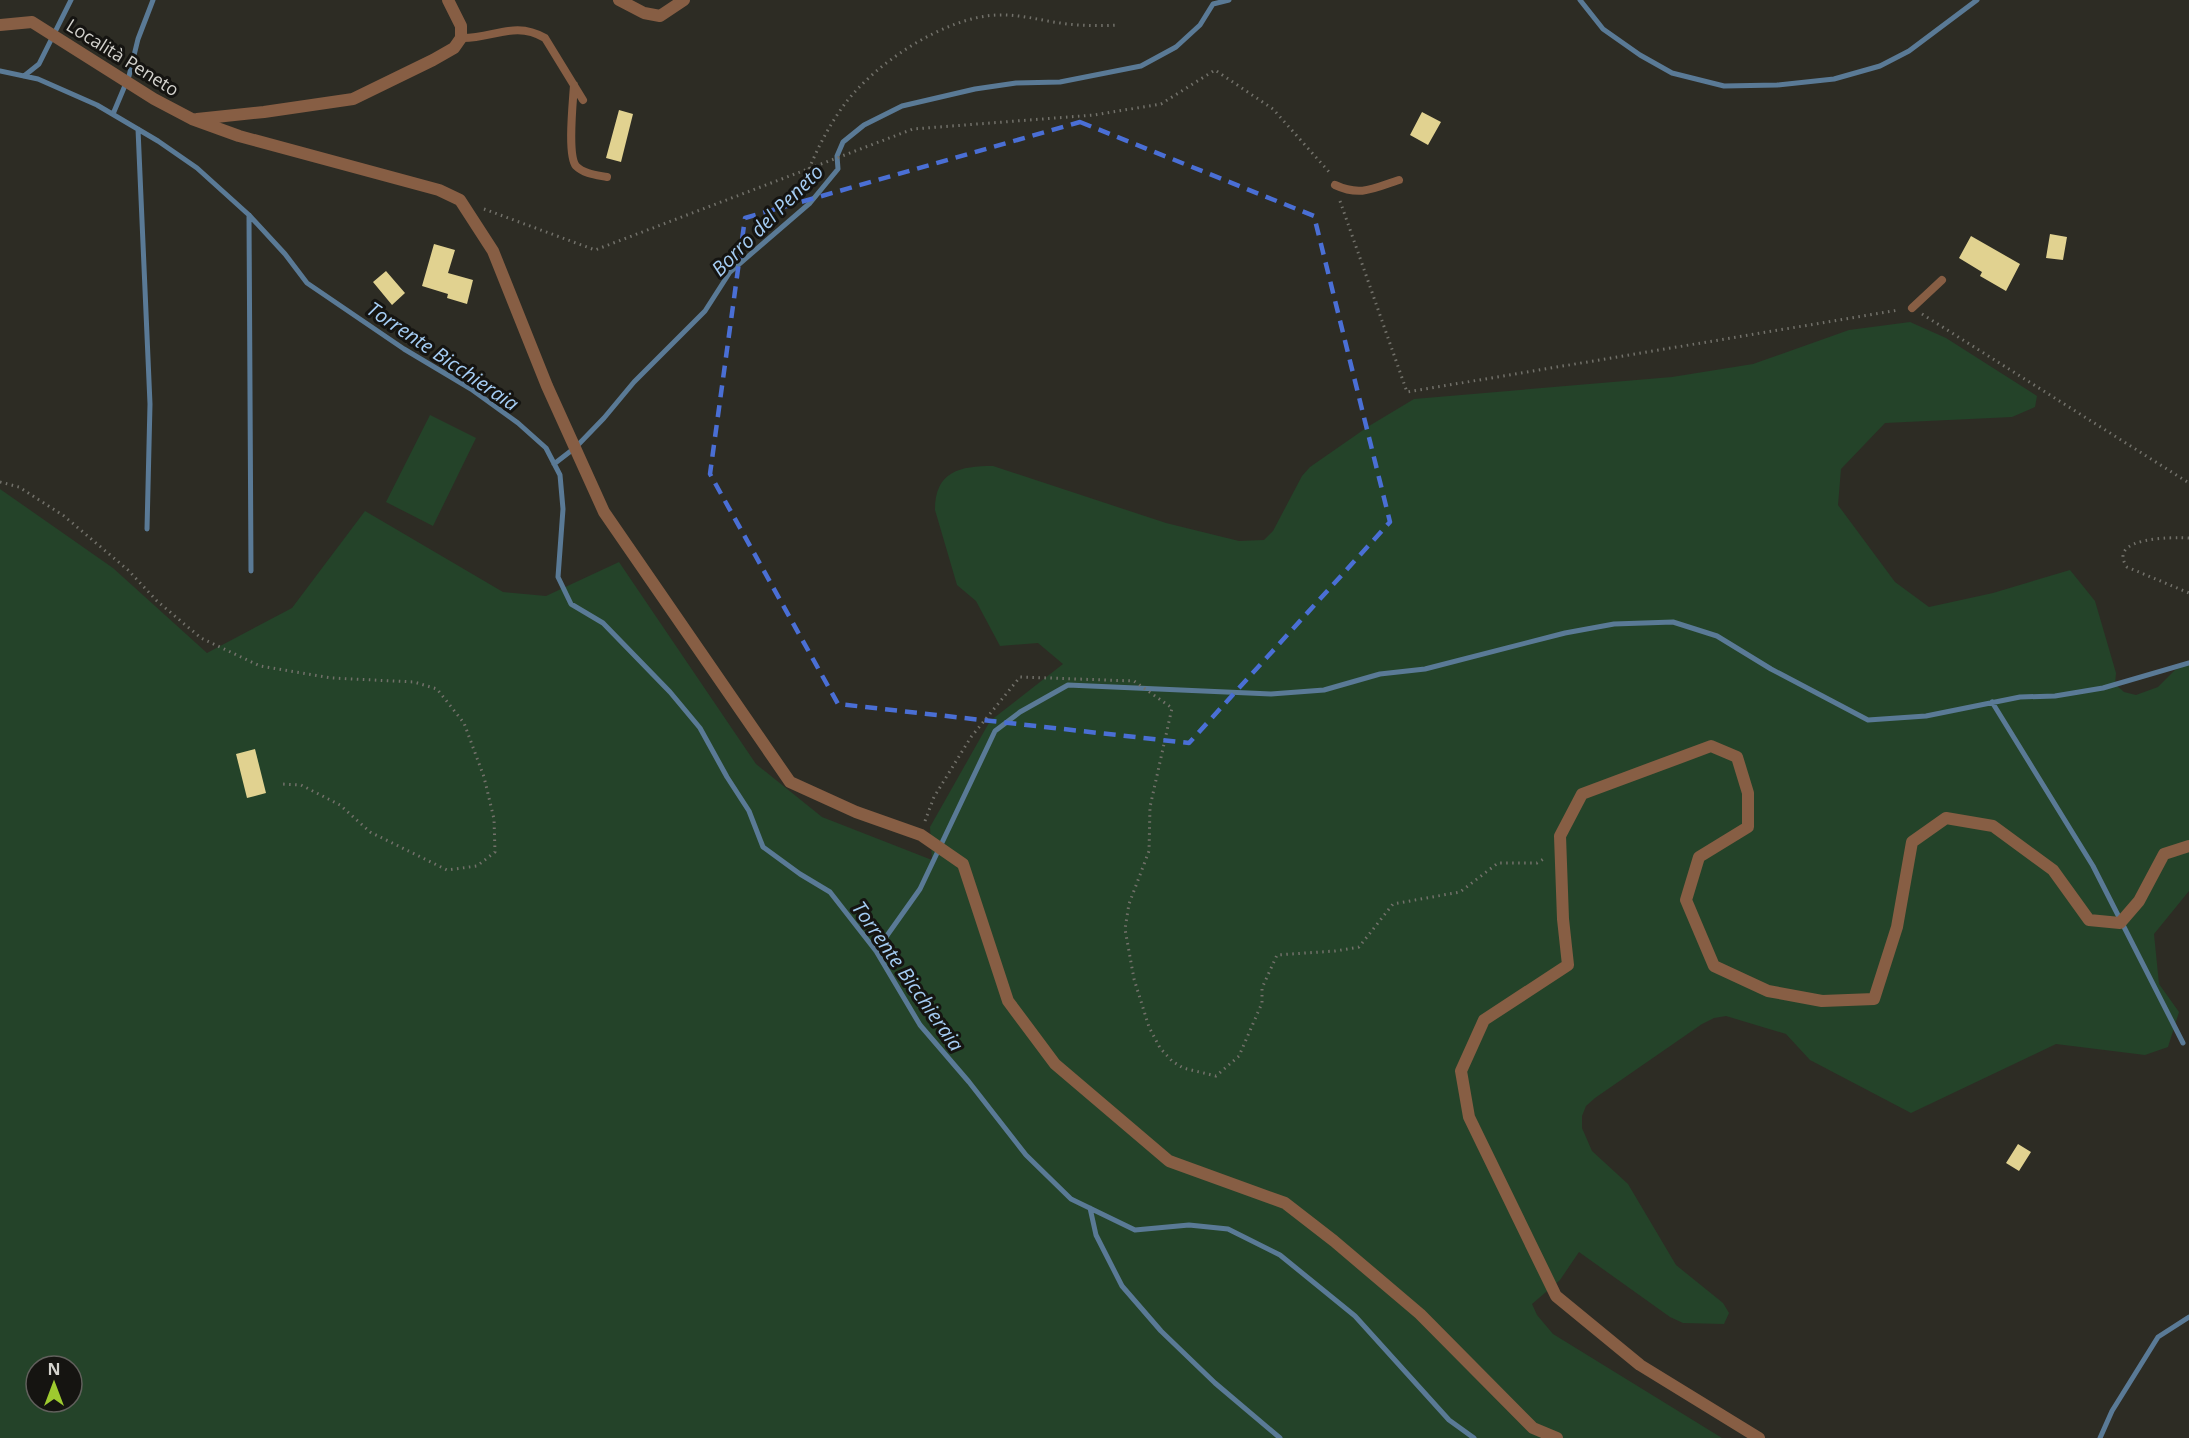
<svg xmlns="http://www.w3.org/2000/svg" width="2189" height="1438" viewBox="0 0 2189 1438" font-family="'Open Sans',sans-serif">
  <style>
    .green { fill: #244329; fill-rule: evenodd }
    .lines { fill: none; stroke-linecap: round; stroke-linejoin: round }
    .stream { stroke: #5a7a96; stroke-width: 5 }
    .building { fill: #e1d290 }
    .path { stroke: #72716a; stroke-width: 3; stroke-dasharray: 1.5 4.5; stroke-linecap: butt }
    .service { stroke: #875e44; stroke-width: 8 }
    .minor { stroke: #875e44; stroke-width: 12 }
    .marked { fill: none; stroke: #4a6fd5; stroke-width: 4.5; stroke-dasharray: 12 8; stroke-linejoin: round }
    .labels { text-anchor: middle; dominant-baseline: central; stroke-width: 6; stroke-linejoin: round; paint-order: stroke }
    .street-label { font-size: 18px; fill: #d3d2cd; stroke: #151411 }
    .water-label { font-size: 20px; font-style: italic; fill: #a5cdf4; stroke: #151411 }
  </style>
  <rect width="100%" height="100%" fill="#2d2c24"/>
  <path class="green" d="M1910,322L1946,338L2037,396L2035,407L2012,417L1885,423L1841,469L1838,505L1895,582L1929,607L1993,593L2070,570L2095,601L2116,673L2115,684L2124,692L2136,695L2158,687L2175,670L2189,664V891L2154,934L2159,984L2179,1012L2168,1047L2145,1055L2056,1044L1911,1113L1810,1060L1786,1034L1726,1016L1714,1018L1702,1024L1595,1098L1586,1106L1582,1116V1128L1592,1151L1628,1184L1676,1265L1723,1303L1729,1313L1724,1324L1683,1323L1670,1317L1579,1252L1560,1280L1532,1304L1537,1315L1553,1334L1722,1438H0V489L113,568L207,653L292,608L365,511L503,592L546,596L619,562L756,764L822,817L932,860L930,827L990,721L1063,664L1038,643L1000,646L976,601L957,585L935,510C935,471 960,466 993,466L1166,523L1239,541L1264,540L1273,531L1302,476L1310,467L1369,426L1414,399L1672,377L1753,364L1849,330ZM36,1366H72V1402H36Z
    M430,415L476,438L433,526L386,502Z"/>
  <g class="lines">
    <path class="stream" d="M1580,0L1603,29L1640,55L1672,73L1724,86L1777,85L1834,79L1880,66L1909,51L1977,0
      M0,71L38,79L97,105L158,141L197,168L249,215L285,254L307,283L404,349L471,389L518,423L546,448L560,475L563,509L558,577L571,604L603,623L670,692L700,728L727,777L749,811L763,847L800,874L830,892L876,951L920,1025L969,1082L1026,1155L1071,1199L1135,1230L1189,1225L1228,1229L1280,1255L1355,1316L1449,1420L1474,1438
      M24,76L39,64L71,0
      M113,114L129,76L138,39L153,0
      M138,129L150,404L147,529
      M249,215L251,571
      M554,464L576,447L604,418L634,382L705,311L730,272L810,203L838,169L837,156L843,142L864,125L902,106L975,89L1016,83L1060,82L1141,66L1176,47L1200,25L1213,4L1229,0
      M1992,702L2093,866L2183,1043
      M876,951L920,889L995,731L1020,712L1068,685L1271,694L1324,690L1380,674L1425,669L1565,633L1614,624L1673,622L1717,636L1771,669L1868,720L1926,716L2020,697L2055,696L2103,688L2189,663
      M1090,1208L1096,1235L1122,1286L1161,1331L1215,1383L1280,1438
      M2100,1438L2112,1411L2158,1337L2189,1317"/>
  </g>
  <path class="building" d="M619,110L633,114L621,162L606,158Z
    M1422,112L1441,122L1428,145L1410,135Z
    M2050,234L2067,237L2063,260L2046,258Z
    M1971,236L2020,264L2006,291L1980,276L1982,272L1959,258Z
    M434,244L455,250L448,273L473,280L467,304L447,298L448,294L422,286Z
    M386,271L405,293L392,305L373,282Z
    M255,749L266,793L247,798L236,754Z
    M2018,1144L2031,1152L2019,1171L2006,1163Z"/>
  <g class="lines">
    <path class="path" d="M809,169C818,147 830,124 844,105C875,63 945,17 997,15C1019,14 1039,20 1060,23C1080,26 1100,26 1119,25
      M1340,201L1407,392L1899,310
      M484,209L595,250L913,129L1094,115L1161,104L1215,70L1273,109L1330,173
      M1922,314L2189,483
      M0,482L19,487L64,516L128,570L157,601L201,638L260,666L332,678L414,682L437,689L464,723L484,777L494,819L495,852L477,866L447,870L370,832L340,805L301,785L281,784
      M2189,538C2173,537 2106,537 2127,567L2189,593
      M925,821L934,797L971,737L1020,677L1134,681L1172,708L1150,807L1149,851L1129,904L1125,929L1134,979L1149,1027L1160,1048L1172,1061L1183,1068L1216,1076L1239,1056L1262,1003V988L1277,955L1335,951L1359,947L1393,904L1460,892L1498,863H1537L1545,858"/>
    <path class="service" d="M461,38C493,39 514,20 545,38L583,100
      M574,85C573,102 567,155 576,166C584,174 597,175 607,177
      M1335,185C1361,197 1374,188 1399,180
      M1912,308L1942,280"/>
    <path class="minor" d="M619,0L644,13L660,16L684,0
      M0,25L32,22L154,99L192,119L239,136L439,190L460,200L493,251L547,386L604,512L790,782L856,812L921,835L963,864L1008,1001L1055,1064L1169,1161L1285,1203L1334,1241L1420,1314L1533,1428L1557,1438
      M197,119L264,112L353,99L433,60L454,48L461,38V26L448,0
      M1759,1438L1640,1365L1556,1296L1469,1117L1461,1071L1484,1020L1568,965L1563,919L1560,836L1582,794L1711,746L1737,757L1748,793V827L1699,857L1686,900L1714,966L1768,991L1822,1001L1874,999L1897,927L1912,842L1946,818L1993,826L2053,870L2089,920L2120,923L2139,901L2164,854L2189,846"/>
  </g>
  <path class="marked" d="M1080,122L1314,216L1390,522L1189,743L838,704L710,474L745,218Z"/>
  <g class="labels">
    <g class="street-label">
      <text transform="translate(123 57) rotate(32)">Località Peneto</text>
    </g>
    <g class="water-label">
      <text transform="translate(767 220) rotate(-45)">Borro del Peneto</text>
      <text transform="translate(443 356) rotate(34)">Torrente Bicchieraia</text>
      <text transform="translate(908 976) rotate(55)">Torrente Bicchieraia</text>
    </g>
  </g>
  <g transform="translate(54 1384)"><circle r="28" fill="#151411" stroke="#61605c" stroke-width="1.5"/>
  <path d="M0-4.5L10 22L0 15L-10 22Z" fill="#9eca2f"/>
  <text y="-9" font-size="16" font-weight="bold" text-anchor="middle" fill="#d3d2cd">N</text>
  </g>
</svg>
